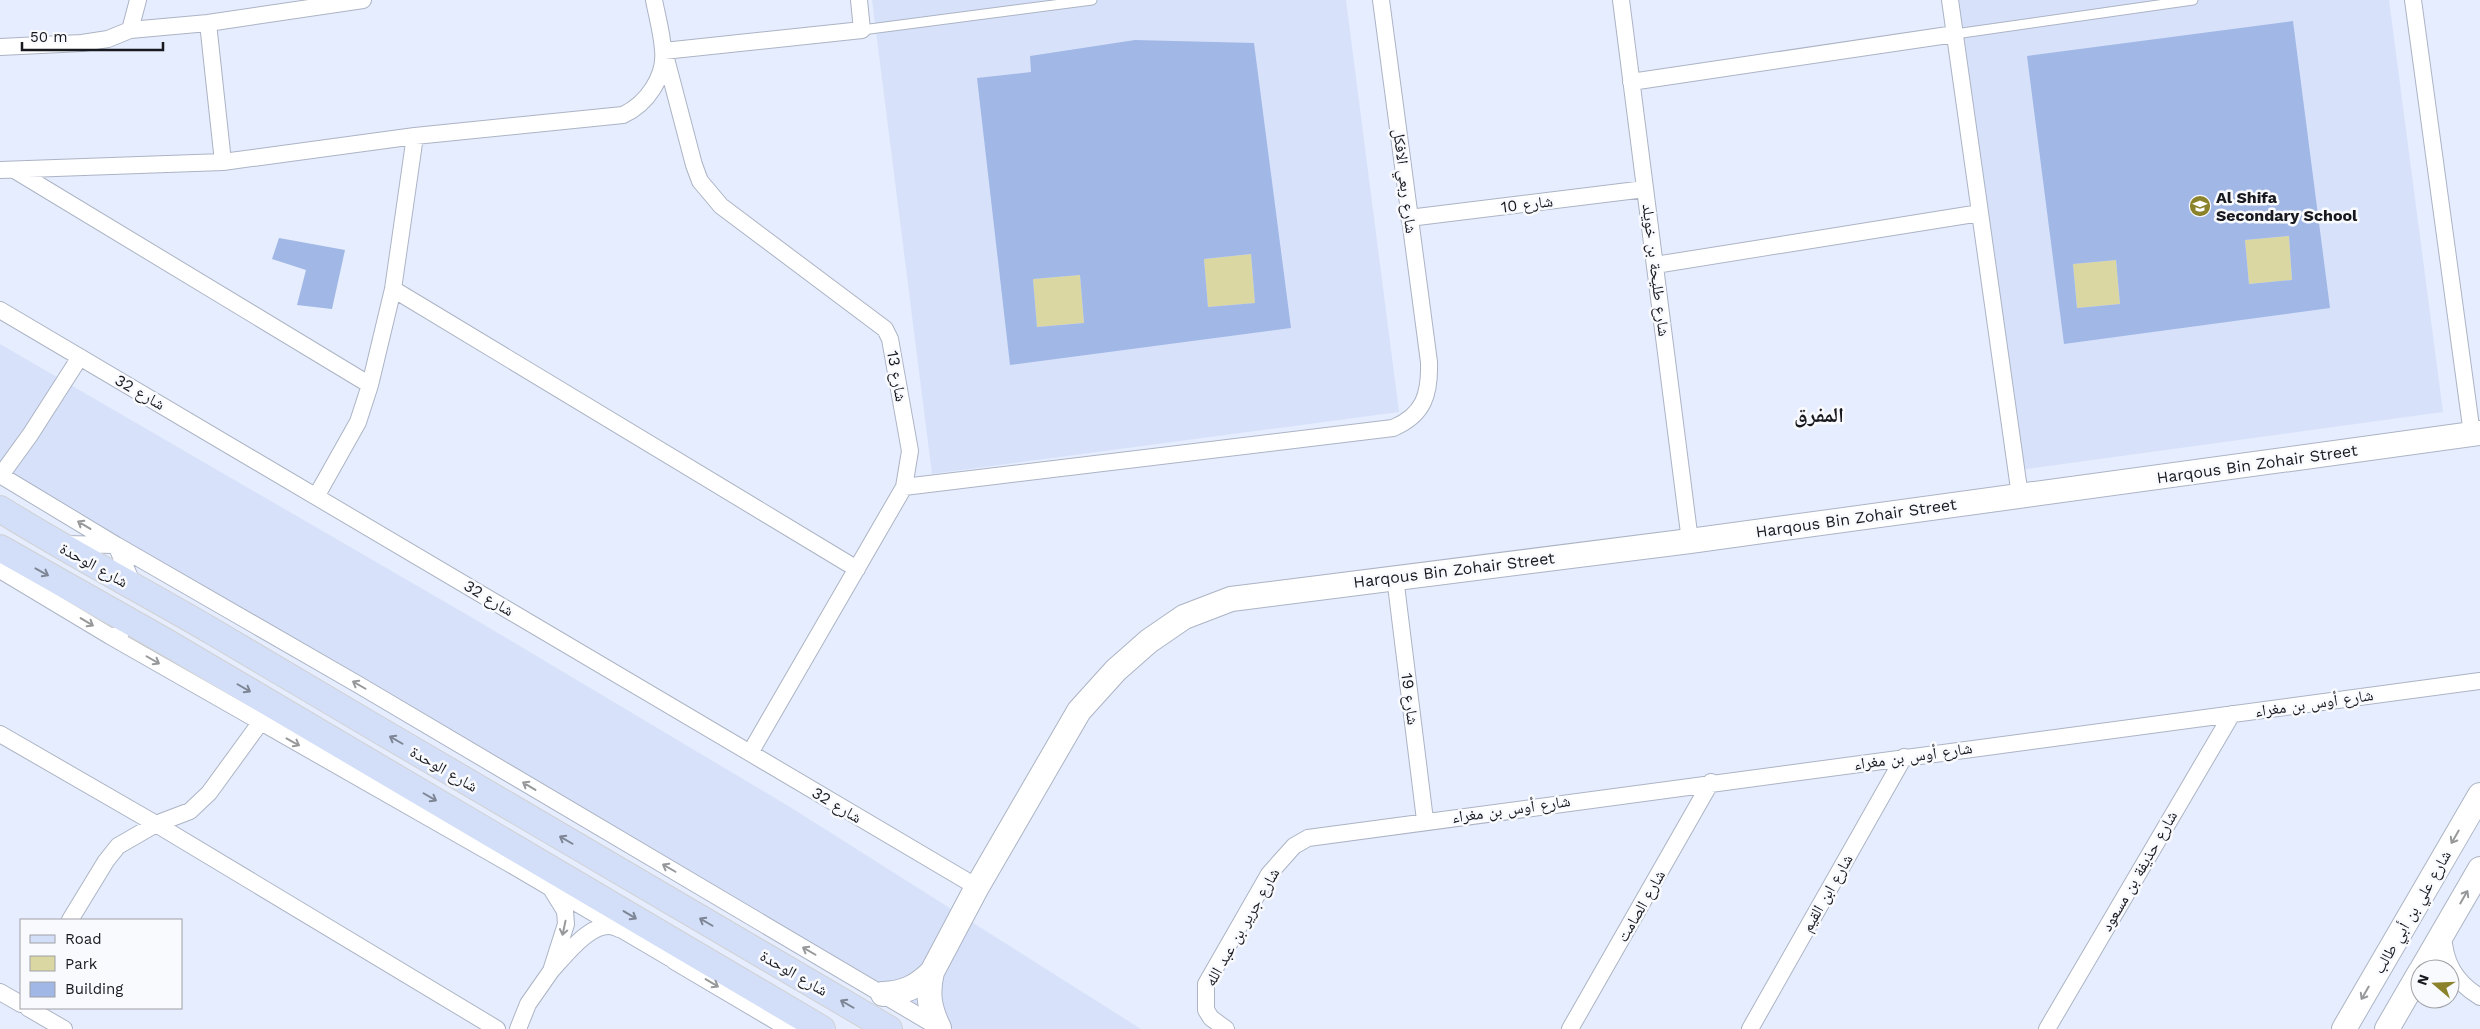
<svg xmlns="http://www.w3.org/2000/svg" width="2480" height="1029" viewBox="0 0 2480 1029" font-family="'Work Sans','Noto Naskh Arabic',sans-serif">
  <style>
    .built { fill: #d7e2fa }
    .green { fill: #dbd7a3 }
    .building { fill: #a1b7e6; fill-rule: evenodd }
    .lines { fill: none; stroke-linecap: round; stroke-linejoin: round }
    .lane-casing { stroke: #acb4c4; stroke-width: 11 }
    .street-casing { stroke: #acb4c4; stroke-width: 18 }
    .secondary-casing { stroke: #acb4c4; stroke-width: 26 }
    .primary-casing { stroke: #d1d1d2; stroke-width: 28 }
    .lane { stroke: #fff; stroke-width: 9 }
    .street { stroke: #fff; stroke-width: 16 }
    .secondary { stroke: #fff; stroke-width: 24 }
    .primary { stroke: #d3dff8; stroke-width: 26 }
    .oneway { stroke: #97989a }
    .oneway2 { stroke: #7e8696 }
    .labels { text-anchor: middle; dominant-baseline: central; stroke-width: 5; stroke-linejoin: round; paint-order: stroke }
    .street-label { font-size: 16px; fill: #17191f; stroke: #f9fafe }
    .poi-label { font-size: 16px; font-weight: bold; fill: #17191f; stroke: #f9fafe; text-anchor: start }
    .district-label { font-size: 21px; font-weight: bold; fill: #17191f; stroke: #f9fafe }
  </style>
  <rect width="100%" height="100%" fill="#e5edfe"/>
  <path class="built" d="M872,0H1346L1399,412L932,474Z
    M1958,0H2389L2443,412L2020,470Z
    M0,344L471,617L790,807L1141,1029H927L0,485Z"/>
  <path class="green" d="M2289,236L2292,280L2249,284L2245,240Z
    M1251,254L1255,303L1208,307L1204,259Z
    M2116,260L2120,304L2077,308L2073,264Z
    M1080,275L1084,323L1037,327L1033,279Z"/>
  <path class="building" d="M2293,21L2330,308L2064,344L2027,56ZM2289,236L2292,280L2249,284L2245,240ZM2116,260L2120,304L2077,308L2073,264Z
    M1135,40L1254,43L1291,328L1010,365L977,78L1031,72L1030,56ZM1251,254L1255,303L1208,307L1204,259ZM1080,275L1084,323L1037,327L1033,279Z
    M279,238L345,250L332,309L297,305L306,270L272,259Z"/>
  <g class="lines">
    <g class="lane-casing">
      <path id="lane" d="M862,30L1092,0
        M1955,34L2193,0"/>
    </g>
    <g class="street-casing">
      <path id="street" d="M1621,0L1690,541
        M1950,0L2020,496
        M2413,0L2472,434
        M208,23L223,162
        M130,30L138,0
        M0,47L82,43L108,39L130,30L208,23L363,0
        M1631,82L1955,34
        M0,170L223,162L415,136L623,115C647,104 666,76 663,50C662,33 657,16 654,0
        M16,171L370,385
        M1409,218L1645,189
        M1655,265L1980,213
        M393,289L857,569
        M0,310L977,887
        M0,475L116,545L134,587
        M1,475L30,435L80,357
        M904,487L1393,428C1424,415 1430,394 1429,362L1381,0
        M317,495L358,422L370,385L393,289L415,136
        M63,544L116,545L359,685L941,1029
        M0,570L110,636H120
        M1395,577L1425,820
        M110,636L510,864
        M0,734L156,824L497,1029
        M750,753L904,487L910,451L890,339L885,329L721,206L700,181L694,165L664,51L862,30L859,0
        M504,856L510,864L670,958L699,960
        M552,890L565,911L566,924L551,971C565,956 596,914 619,929
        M70,920L106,861L118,846L156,824L190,811L209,793L260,723
        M2443,933C2444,962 2455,982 2480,997
        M674,961L789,1029
        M0,992L21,1004
        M28,1008L64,1029
        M518,1029L528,1004L551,971
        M1226,1029L1211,1018L1206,1010V984L1269,874L1294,846L1308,838L2480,681
        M1570,1029L1711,782
        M1750,1029L1904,757
        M2047,1029L2232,714"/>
    </g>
    <g class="secondary-casing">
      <path id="secondary" d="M2422,969L2480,869
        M883,994C904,993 917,987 932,972
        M939,1028C929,1008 927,993 932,972L977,887L1079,711L1116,670L1149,641L1184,617L1231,599L1690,541L2480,433
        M2344,1029L2480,795
        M2387,1029L2420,972"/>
    </g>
    <g class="primary-casing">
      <path id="primary" d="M0,509C70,553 144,591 215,633C439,766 664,897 889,1029
        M0,548L161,639L822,1029"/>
    </g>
    <use href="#lane" class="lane"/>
    <use href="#street" class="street"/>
    <use href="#secondary" class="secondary"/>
    <use href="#primary" class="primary"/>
  </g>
  <defs><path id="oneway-shaft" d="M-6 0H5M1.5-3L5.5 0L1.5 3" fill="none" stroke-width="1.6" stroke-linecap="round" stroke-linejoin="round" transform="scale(1.25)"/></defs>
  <g class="oneway">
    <use href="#oneway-shaft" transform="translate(84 525) rotate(-149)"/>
    <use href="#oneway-shaft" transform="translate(87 622) rotate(31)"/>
    <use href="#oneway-shaft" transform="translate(153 660) rotate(30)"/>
    <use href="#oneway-shaft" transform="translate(359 685) rotate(-150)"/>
    <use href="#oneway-shaft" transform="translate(293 742) rotate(29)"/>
    <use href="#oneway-shaft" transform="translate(529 786) rotate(-149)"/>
    <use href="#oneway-shaft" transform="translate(2455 837) rotate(120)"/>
    <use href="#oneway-shaft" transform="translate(669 868) rotate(-150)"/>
    <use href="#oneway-shaft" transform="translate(2464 897) rotate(-60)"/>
    <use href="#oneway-shaft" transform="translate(564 928) rotate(102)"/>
    <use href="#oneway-shaft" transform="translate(809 951) rotate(-150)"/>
    <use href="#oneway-shaft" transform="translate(712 983) rotate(31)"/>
    <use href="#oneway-shaft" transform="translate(2365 993) rotate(120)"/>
  </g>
  <g class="oneway2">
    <use href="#oneway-shaft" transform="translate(42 572) rotate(29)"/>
    <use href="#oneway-shaft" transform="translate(244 688) rotate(30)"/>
    <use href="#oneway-shaft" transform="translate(396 740) rotate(-150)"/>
    <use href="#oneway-shaft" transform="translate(430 797) rotate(30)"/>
    <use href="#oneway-shaft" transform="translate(566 840) rotate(-150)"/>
    <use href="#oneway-shaft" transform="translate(630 915) rotate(31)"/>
    <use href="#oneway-shaft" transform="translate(706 922) rotate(-150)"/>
    <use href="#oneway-shaft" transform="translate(847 1004) rotate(-150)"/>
  </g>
  <defs>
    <g id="school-disc" transform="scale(1.125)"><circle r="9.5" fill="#8b832b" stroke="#f9fafe"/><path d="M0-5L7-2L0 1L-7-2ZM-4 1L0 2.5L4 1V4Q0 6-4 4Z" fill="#fff"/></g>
  </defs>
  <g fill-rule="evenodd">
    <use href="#school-disc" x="2200" y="206"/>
  </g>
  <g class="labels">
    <g class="street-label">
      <text transform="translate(1405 181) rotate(83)">شارع ربعي الافكل</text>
      <text transform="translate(1527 204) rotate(-7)">شارع 10</text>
      <text transform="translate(1656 270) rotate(83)">شارع طليحة بن خويلد</text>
      <text transform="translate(897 376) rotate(80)">شارع 13</text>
      <text transform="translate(140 392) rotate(30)">شارع 32</text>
      <text transform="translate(2257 464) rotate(-8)">Harqous Bin Zohair Street</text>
      <text transform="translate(1856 518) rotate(-8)">Harqous Bin Zohair Street</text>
      <text transform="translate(94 565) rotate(29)">شارع الوحدة</text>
      <text transform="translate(1454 570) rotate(-7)">Harqous Bin Zohair Street</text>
      <text transform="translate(489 598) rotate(31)">شارع 32</text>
      <text transform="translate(1410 699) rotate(83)">شارع 19</text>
      <text transform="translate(2314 703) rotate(-8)">شارع أوس بن مغراء</text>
      <text transform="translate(1913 756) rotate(-8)">شارع أوس بن مغراء</text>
      <text transform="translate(444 769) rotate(30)">شارع الوحدة</text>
      <text transform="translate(837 805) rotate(31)">شارع 32</text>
      <text transform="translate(1511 809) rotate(-8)">شارع أوس بن مغراء</text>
      <text transform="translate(2139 871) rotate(-60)">شارع حذيفة بن مسعود</text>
      <text transform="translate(1827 893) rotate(-60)">شارع ابن القيم</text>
      <text transform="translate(1641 906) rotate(-60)">شارع الصامت</text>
      <text transform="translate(2412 912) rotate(-60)">شارع علي بن أبي طالب</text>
      <text transform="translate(1242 927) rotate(-60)">شارع جرير بن عبد الله</text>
      <text transform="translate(794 973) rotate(30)">شارع الوحدة</text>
    </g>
    <g class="poi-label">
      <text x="2216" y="197">Al Shifa<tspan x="2216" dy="18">Secondary School</tspan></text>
    </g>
    <g class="district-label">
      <text x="1819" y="414">المفرق</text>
    </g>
  </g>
  <rect x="20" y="919" width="162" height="90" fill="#f9fafe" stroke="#9fa0a5"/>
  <rect x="30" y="935" width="25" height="8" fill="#d3dff8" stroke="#9fa0a5"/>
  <text x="65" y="944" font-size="15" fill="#17191f">Road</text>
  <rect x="30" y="956" width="25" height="15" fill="#dbd7a3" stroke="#9fa0a5"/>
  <text x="65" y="969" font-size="15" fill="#17191f">Park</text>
  <rect x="30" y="982" width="25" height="15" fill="#a1b7e6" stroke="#9fa0a5"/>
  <text x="65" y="994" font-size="15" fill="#17191f">Building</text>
  <g transform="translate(2435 984) rotate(289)"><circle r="24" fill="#f9fafe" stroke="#9fa0a5"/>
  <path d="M0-4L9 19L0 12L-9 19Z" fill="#8b832b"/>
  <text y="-8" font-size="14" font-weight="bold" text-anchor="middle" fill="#17191f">N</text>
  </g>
  <path d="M22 42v8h141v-8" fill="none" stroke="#17191f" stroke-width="2.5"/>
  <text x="30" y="42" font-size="15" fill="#17191f" stroke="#f9fafe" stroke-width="4" paint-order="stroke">50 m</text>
</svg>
